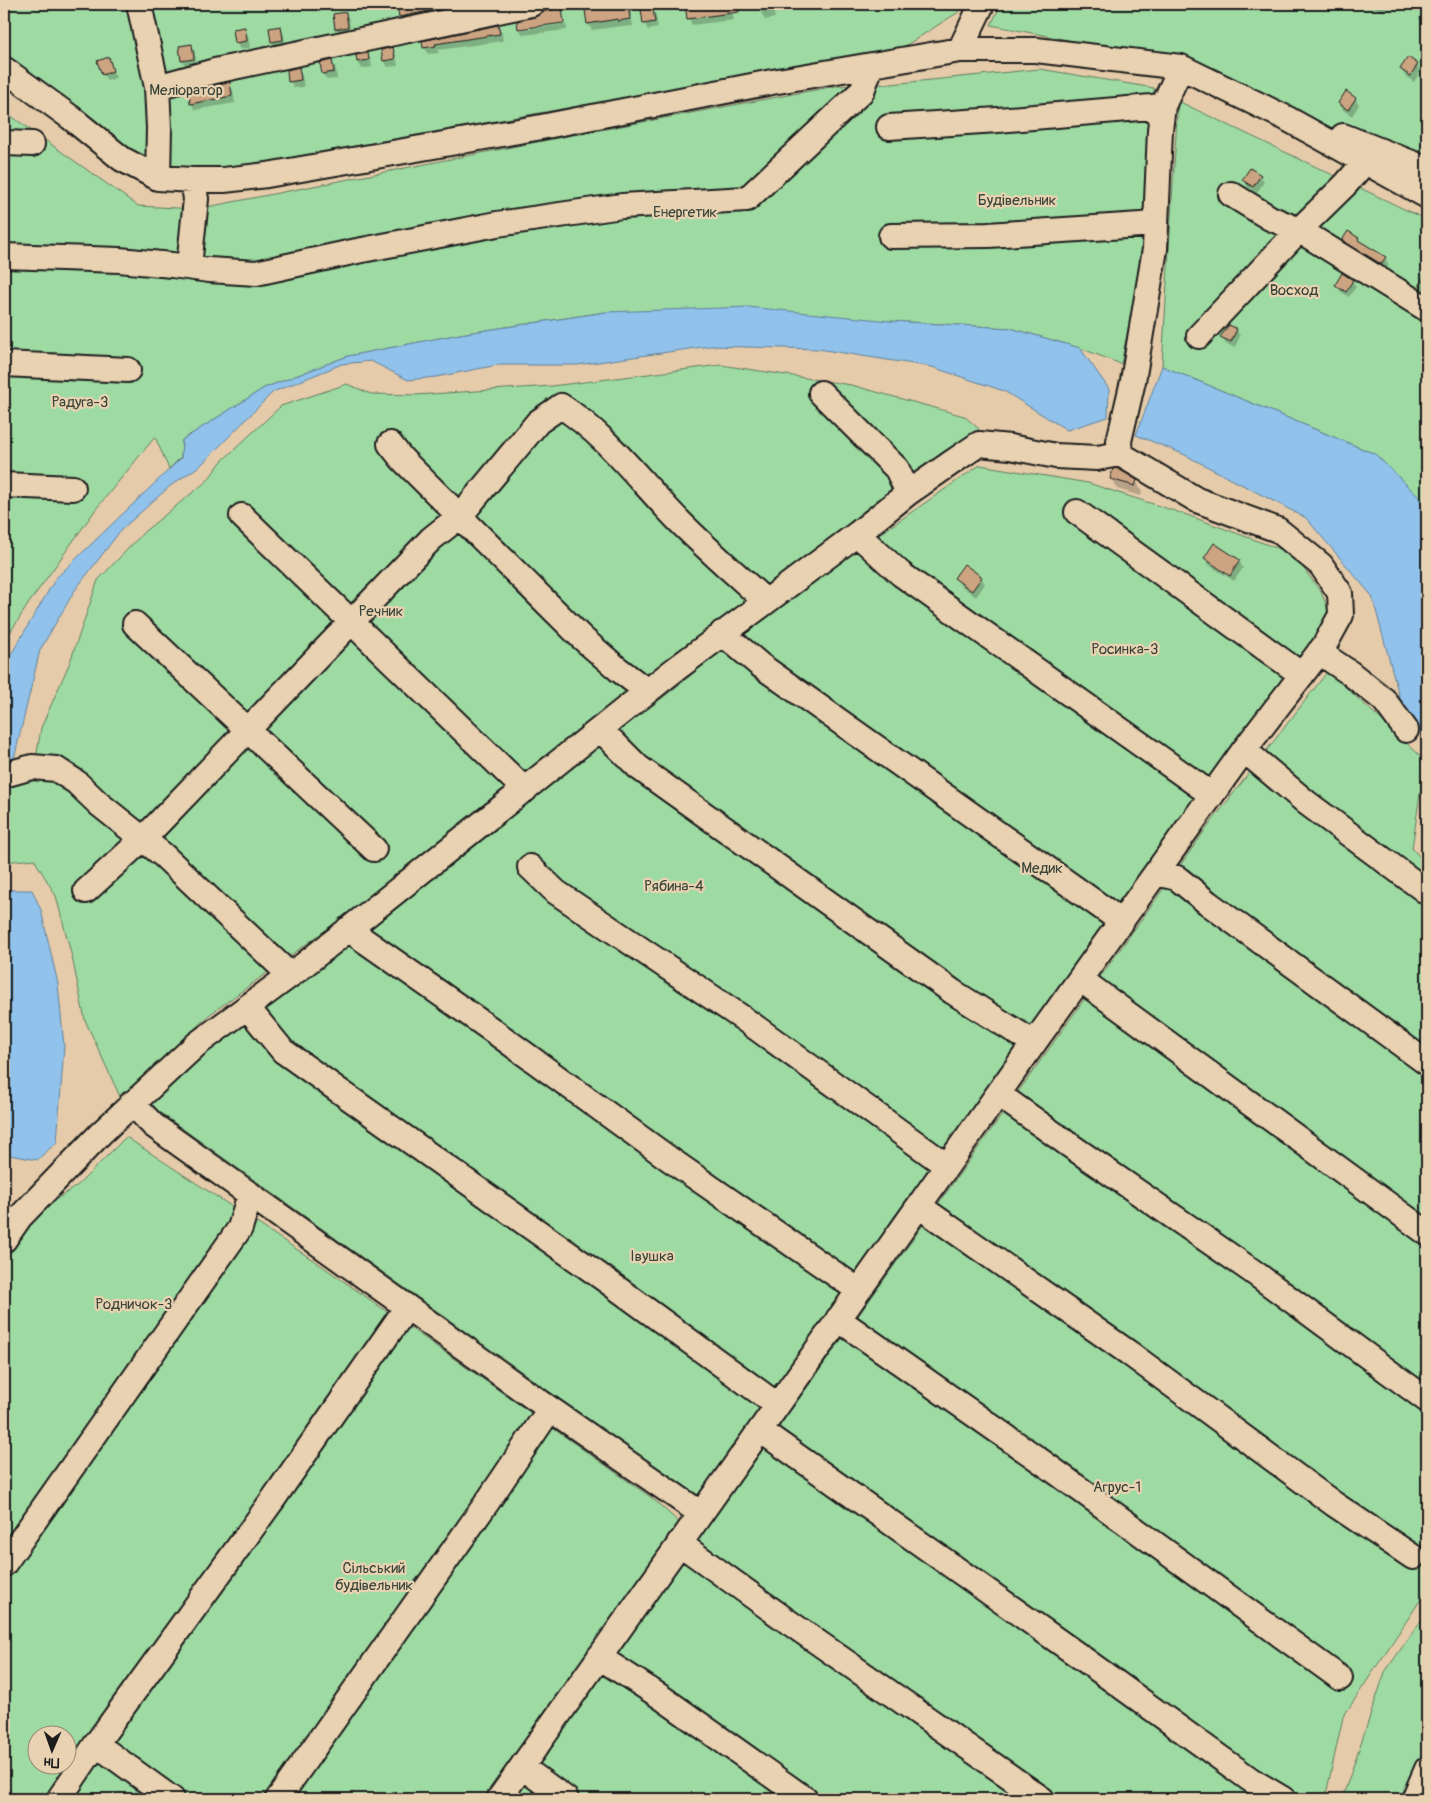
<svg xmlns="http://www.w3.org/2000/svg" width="1431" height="1803" viewBox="0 0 1431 1803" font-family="Pangolin,sans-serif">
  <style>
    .green { fill: #9edba3; stroke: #5d7c60; fill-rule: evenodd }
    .water { fill: #90c2ec; stroke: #628099 }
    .shadow { fill: #0003 }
    .building { fill: #cca482; stroke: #1c1c1c }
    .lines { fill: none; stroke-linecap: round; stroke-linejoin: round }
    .minor-casing { stroke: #1c1c1c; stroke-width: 28 }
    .minor { stroke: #e9d2b1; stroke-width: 24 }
    .labels { text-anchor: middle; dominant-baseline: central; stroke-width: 4.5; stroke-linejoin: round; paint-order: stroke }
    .park-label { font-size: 15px; fill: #364237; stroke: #e9d2b1 }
  </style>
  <rect width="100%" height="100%" fill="#e5cba9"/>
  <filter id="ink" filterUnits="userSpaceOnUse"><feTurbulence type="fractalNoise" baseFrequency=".02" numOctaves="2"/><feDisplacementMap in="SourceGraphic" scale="10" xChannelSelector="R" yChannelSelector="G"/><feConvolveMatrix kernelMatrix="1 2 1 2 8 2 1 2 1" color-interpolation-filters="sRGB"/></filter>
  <g filter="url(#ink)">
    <path class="green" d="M4,4H965L960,11L902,48L188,176L129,169L4,70Z
      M1001,4H1427V202L1304,131L1109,48L991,25Z
      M1040,69L1154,88L1141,264L1121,364L1080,348L1010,328L890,321L606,312L460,334L348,356L264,388L182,440L181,457L169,469L155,437L96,509L29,603L4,642V111L138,206L197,209L568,136L836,86L891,84Z
      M1178,101L1427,220V505L1375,454L1162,366Z
      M721,365L851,385L964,416L979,429L921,479L784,574L360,905L209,1015L121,1099L85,1020L72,957L56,896L34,859L4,862V790L33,778L41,728L70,662L98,580L145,531L207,481L221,462L281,406L347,384L371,394L416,395L552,386Z
      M980,465L1088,483L1187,515L1293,554L1321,592L1328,609V622L894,1217L703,1502L144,1101L418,884L661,699L790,596Z
      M1328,671L1425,760L1412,848L1427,865V1590L1343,1717L1325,1799H513L1206,829Z
      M126,1137L322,1266L652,1498L681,1524L489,1799H4V1234L78,1185ZM38,1736H68V1766H38Z
      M1427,1612V1799H1342L1385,1672Z"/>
    <path class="water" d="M748,307L890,321L1010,328L1080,348L1109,389L1108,417L1067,430L1004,391L932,367L818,349L710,346L577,365H498L436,377L408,380L371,361L342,364L273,392L201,465L170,486L121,530L75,590L40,650L14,759L4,761V664L6,663L56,578L181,458L182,440L264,388L348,356L460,334L606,312Z
      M1162,366L1375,454L1427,505V742L1403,710L1372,596L1306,518L1183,454L1136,435Z
      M4,890H32L41,910L58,984L64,1046L57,1142L37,1160L4,1154Z"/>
    <path class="shadow" d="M398,4H446L447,15L404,23L400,17Z
      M701,4H730L734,20L692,25L689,18L687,6Z
      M760,4H772L775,18L765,20L761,13Z
      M802,4H815L816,9L806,11Z
      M1367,4H1388L1384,12Z
      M627,6L631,13L633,26L623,27L622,26L592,30L588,24Z
      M1425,7L1427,8V27L1423,25L1419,18Z
      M652,9L656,16L658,28L648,30L644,23Z
      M561,10L566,22L522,27Z
      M345,14L349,20L351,33L340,35L337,28Z
      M566,24L567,30L523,35L520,30Z
      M498,26L502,33L503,41L438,50L439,53L428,54L425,48L424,42Z
      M280,27L284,34L286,47L276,49L272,42L270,29Z
      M244,28L248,35L250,48L240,49L236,43Z
      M191,46L195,52L197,65L186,67L182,60Z
      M392,49L396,55L398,66L388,67L384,61Z
      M368,54L371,61L372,67L362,69L358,62L357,56Z
      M108,59L116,78L107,81L103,74Z
      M332,62L336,68L337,79L327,80L323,74Z
      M1417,65L1421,71L1414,82L1405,76L1401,69Z
      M298,69L302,75L304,87L294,88L290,81Z
      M229,84L233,90L235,103L195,110L191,103Z
      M1355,98L1359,105L1352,116L1343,110L1339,103Z
      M1260,176L1264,182L1257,193L1248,187L1244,180Z
      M1358,239L1360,242L1385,258L1389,265L1385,270L1347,247L1344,241Z
      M1424,274L1427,276V295L1422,291L1418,285Z
      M1352,280L1356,287L1349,297L1340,291L1336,285Z
      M1237,330L1240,336L1235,348L1225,343L1221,337Z
      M1111,478L1136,481L1142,492L1141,496L1117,489Z
      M1205,558L1239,561L1243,568L1234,581L1209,565Z
      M981,577L985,584L976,597L960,585L956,578Z"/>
    <path class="building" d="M397,4H443L444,8L399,17Z
      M685,4H738L739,12L687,19Z
      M628,5L630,19L618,21V19L587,24L585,10Z
      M562,8L564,23L518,29L517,21L534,17L542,12Z
      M653,8L655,22L643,24L641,9Z
      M346,12L348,27L335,29L333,14Z
      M498,25L500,34L435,44L436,46L423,48L422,41Z
      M281,26L283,40L271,42L269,28Z
      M245,27L247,41L235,43L233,29Z
      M192,44L194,59L181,61L179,46Z
      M393,47L395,59L383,61L381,50Z
      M368,53L369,60L357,62L356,55Z
      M109,57L113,71L102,75L97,61Z
      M1408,57L1418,64L1410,76L1400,69Z
      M332,60L334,72L322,74L320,63Z
      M299,67L301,80L288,82L287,70Z
      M230,82L232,96L190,104L189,93Z
      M1346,91L1356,98L1348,110L1338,103Z
      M1250,168L1261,175L1253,187L1242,180Z
      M1348,231L1359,238L1358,240L1386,257L1381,264L1342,240Z
      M1342,273L1353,280L1346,292L1335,285Z
      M1229,325L1237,329L1231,342L1220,337Z
      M1117,468L1137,480L1135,486L1110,479L1113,469Z
      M1214,543L1240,560L1230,576L1204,558Z
      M964,564L982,577L972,591L954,578Z"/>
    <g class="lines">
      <g class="minor-casing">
        <path id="minor" d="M139,4L157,87L159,128L158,178
          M960,50L982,4
          M4,69L70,117L122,159L158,178L193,180H224L267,175L536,128L772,82L960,50H1036L1181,67L1286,118L1427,196
          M157,87L215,71L531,4
          M889,127L998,120L1163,106
          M1343,136L1427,169
          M4,143L32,144
          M1231,194L1270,218L1299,230L1427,309
          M891,236L988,235L1156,224
          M4,256L119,260L172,265L209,270L256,273L357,251L497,224L622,206L747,199L862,91L871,66
          M189,267L196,199L193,180
          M1199,336L1299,230L1345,185L1365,162
          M4,364L128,370
          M821,393L897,469L908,493
          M390,444L402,459L582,638L618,669L647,691
          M1120,454L1119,441L1133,381L1155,249L1160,130L1163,106L1181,67
          M4,485L73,488
          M1077,512L1302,675
          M242,516L525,790
          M857,534L901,574L1212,795
          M135,624L374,849
          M722,633L760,665L1121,921
          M1319,652L1350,673L1384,700L1406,730
          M600,729L638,767L953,992L1034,1043
          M1244,750L1307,803L1427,892
          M4,775L32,767L56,769L76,782L99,804L163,855L290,975
          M530,867L556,892L744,1019L947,1166
          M1156,873L1177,878L1208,903L1427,1063
          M86,891L147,835L431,539L460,516L538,422L561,406C607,435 643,485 681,523C708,550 737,575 765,601
          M348,929L492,1030L668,1158L858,1290
          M1080,979L1427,1233
          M247,1007L283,1051L607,1281L777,1405
          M998,1094L1068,1144L1252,1271L1427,1400
          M132,1103L153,1125L520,1388L700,1513
          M919,1206L1129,1353L1334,1504L1413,1557
          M4,1240L20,1217L101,1133L197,1044L300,968L673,671L857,534L908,493L951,463L979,444L1010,447L1056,456L1097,458L1120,454L1197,500L1278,530L1321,565L1340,593L1341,615L1324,646L1244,750L1034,1043L499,1799
          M838,1319L1045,1464L1340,1678
          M760,1430L1082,1658L1251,1780L1283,1799
          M679,1543L790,1623L1042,1799
          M4,1564L240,1228L250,1194
          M599,1657L661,1697L805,1799
          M96,1744L172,1799
          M522,1767L566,1799
          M59,1799L96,1744L274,1498L407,1307
          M278,1799L488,1501L550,1409
          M1414,1799L1427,1769"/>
      </g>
      <use href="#minor" class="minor"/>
    </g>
  </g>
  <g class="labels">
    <g class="park-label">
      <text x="186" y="90">Меліоратор</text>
      <text x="1017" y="200">Будівельник</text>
      <text x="685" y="212">Енергетик</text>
      <text x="1294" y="290">Восход</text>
      <text x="80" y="402">Радуга-3</text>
      <text x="381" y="611">Речник</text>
      <text x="1125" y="649">Росинка-3</text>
      <text x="1042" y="868">Медик</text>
      <text x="674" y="886">Рябина-4</text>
      <text x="652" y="1256">Івушка</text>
      <text x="134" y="1304">Родничок-3</text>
      <text x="1117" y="1487">Агрус-1</text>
      <text x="374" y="1568">Сільський<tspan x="374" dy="17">будівельник</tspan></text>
    </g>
  </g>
  <rect width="1431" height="1803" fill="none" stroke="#e9d2b1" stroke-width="20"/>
  <rect x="10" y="10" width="1411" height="1783" fill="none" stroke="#1c1c1c" stroke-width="2" filter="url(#ink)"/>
  <g transform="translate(52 1750) rotate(182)"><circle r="24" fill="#e9d2b1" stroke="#978975"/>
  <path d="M0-4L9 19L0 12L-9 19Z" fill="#1c1c1c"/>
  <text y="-8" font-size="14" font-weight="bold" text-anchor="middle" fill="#1c1c1c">Пн</text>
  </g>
</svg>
